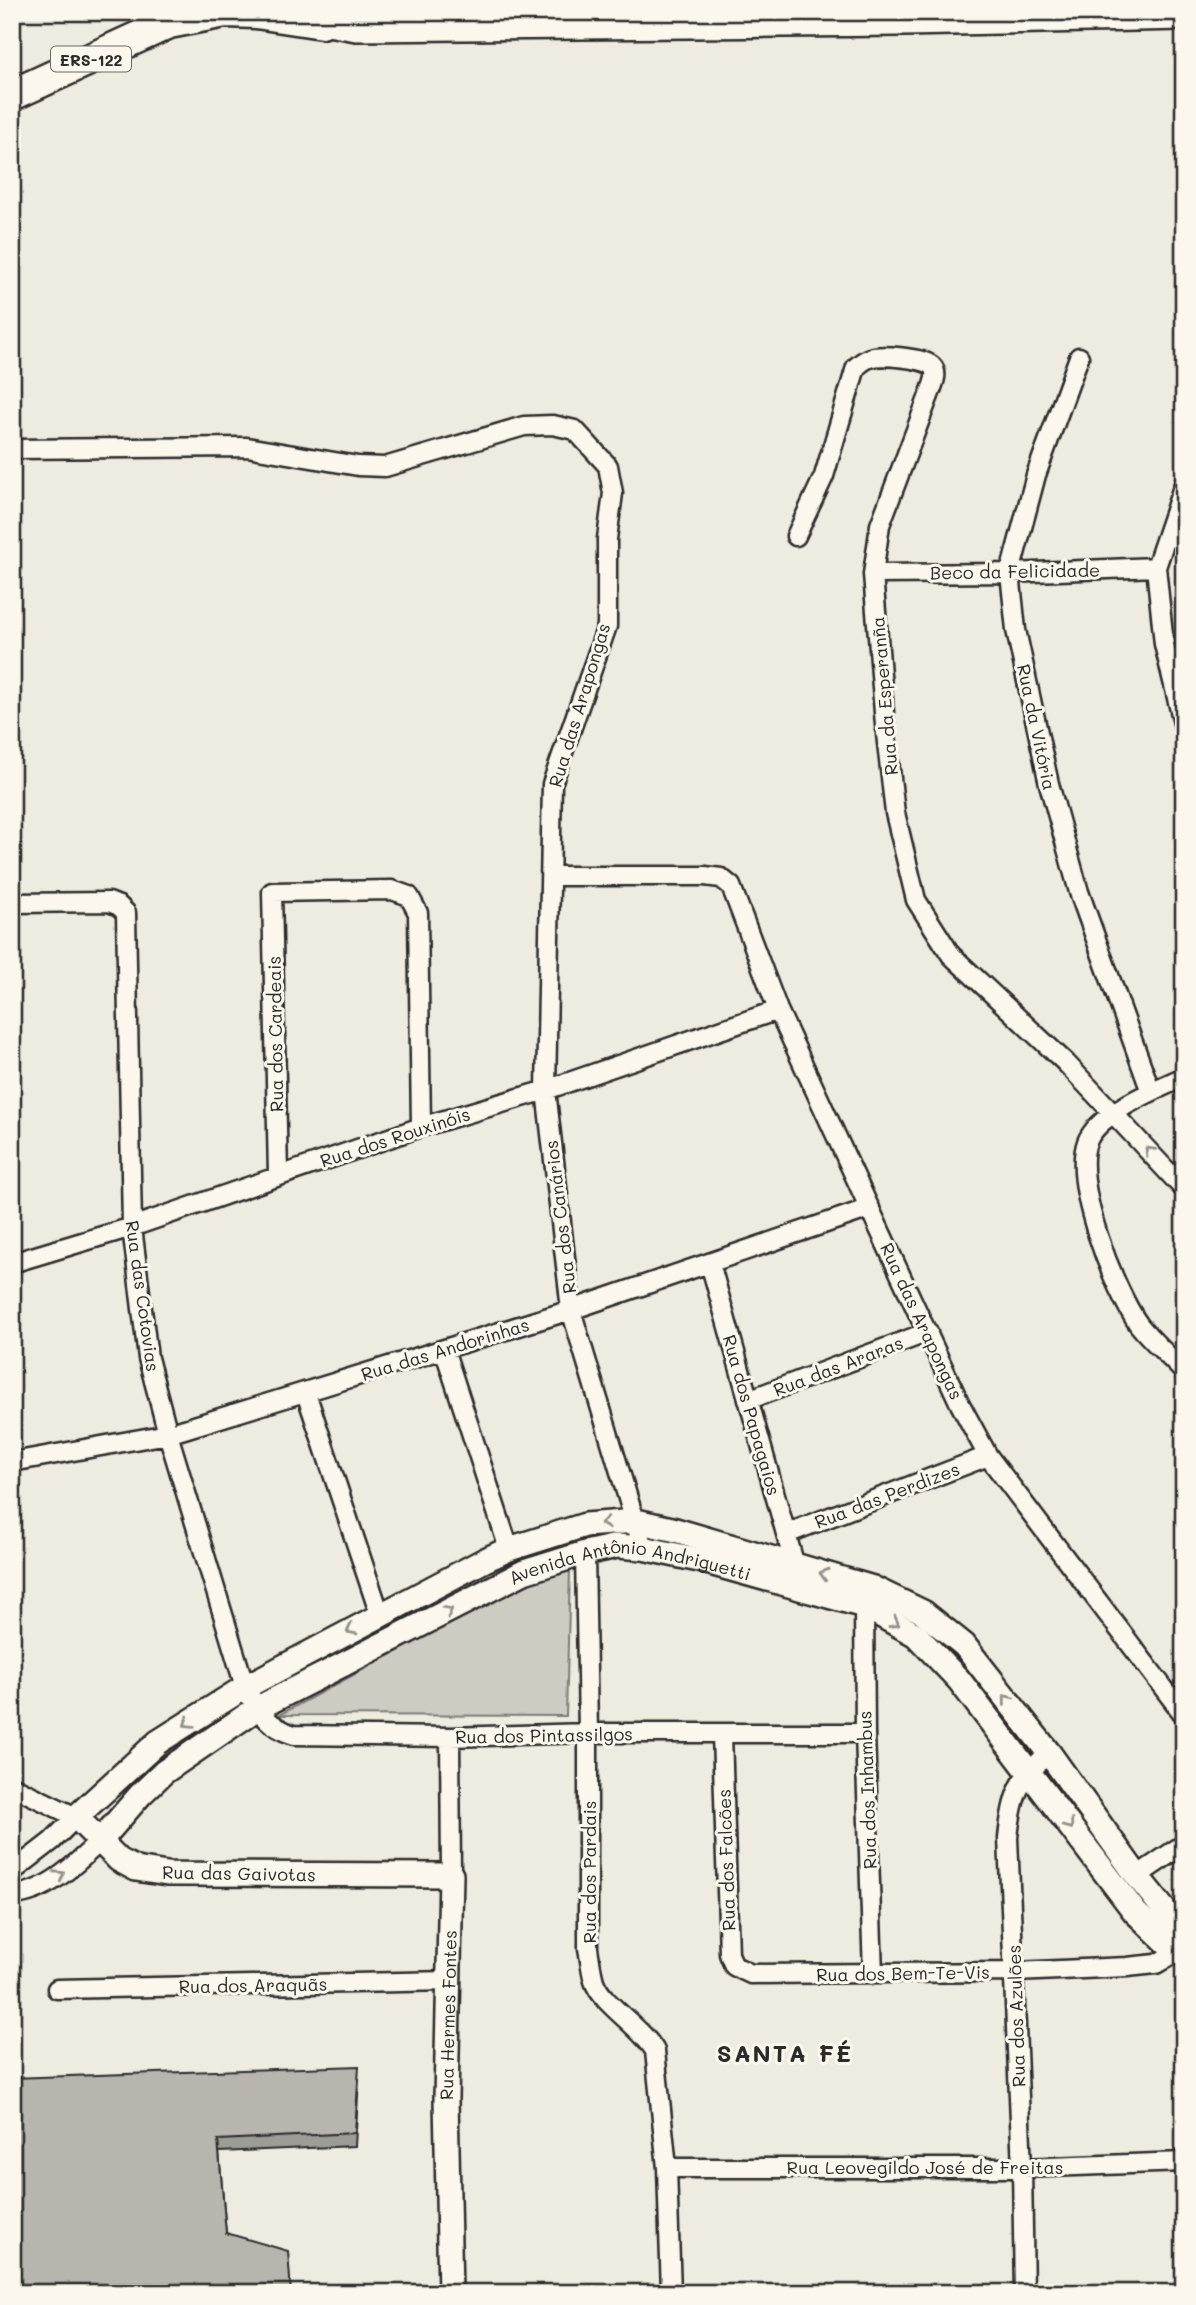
<svg xmlns="http://www.w3.org/2000/svg" width="1196" height="2305" viewBox="0 0 1196 2305" font-family="Mali,sans-serif">
  <style>
    .green { fill: #cecbc2; stroke: #7c7b76; stroke-width: 2 }
    .lines { fill: none; stroke-linecap: round; stroke-linejoin: round }
    .minor-casing { stroke: #2b2b2b; stroke-width: 23 }
    .tertiary-casing { stroke: #2b2b2b; stroke-width: 28 }
    .trunk-casing { stroke: #2b2b2b; stroke-width: 35 }
    .minor { stroke: #fbf7ec; stroke-width: 18 }
    .tertiary { stroke: #fbf7ec; stroke-width: 23 }
    .trunk { stroke: #fbf7ec; stroke-width: 30 }
    .wall { fill: #9e9c96; stroke: #2b2b2b; stroke-width: 2 }
    .building { fill: #b8b5ae; stroke: #2b2b2b; stroke-width: 2 }
    .oneway { stroke: #93918c }
    .labels { text-anchor: middle; dominant-baseline: central; stroke-width: 6; stroke-linejoin: round; paint-order: stroke }
    .shield { fill: #fbf7ec; stroke: #696865; stroke-width: 2 }
    .shield-label { font-size: 16px; font-weight: bold; fill: #2b2b2b }
    .street-label { font-size: 18px; fill: #2b2b2b; stroke: #fbf7ec }
    .district-label { font-size: 24px; font-weight: bold; letter-spacing: 2px; fill: #2b2b2b; stroke: #fbf7ec }
  </style>
  <rect width="100%" height="100%" fill="#eeebe0"/>
  <filter id="ink" filterUnits="userSpaceOnUse"><feTurbulence type="fractalNoise" baseFrequency=".0143" numOctaves="2"/><feDisplacementMap in="SourceGraphic" scale="14" xChannelSelector="R" yChannelSelector="G"/><feConvolveMatrix kernelMatrix="1 2 1 2 8 2 1 2 1" color-interpolation-filters="sRGB"/></filter>
  <g filter="url(#ink)">
    <path class="green" d="M559,1570H570L566,1716L279,1715L541,1574Z"/>
    <g class="lines">
      <g class="minor-casing">
        <path id="minor" d="M1079,357L1036,475L1010,573L1016,630L1049,784L1079,892L1151,1092
          M12,449L247,447L358,466L385,467L524,426L553,425L575,430L608,466L613,493L607,539V626L552,784L546,1090L571,1310L643,1548
          M1184,484L1156,567L1164,644L1184,727
          M796,536L824,476L856,367C860,364 865,359 870,358C880,354 925,358 932,366C939,373 933,385 930,393L880,525L873,574L885,725L895,813L916,900L951,955L1066,1063L1184,1189
          M873,574L1010,573L1156,567
          M551,876H705L721,878L731,886L778,1010L960,1404L988,1456L1184,1715
          M12,903L109,902L119,906L126,913L132,1227L148,1358L168,1434L245,1687C257,1710 268,1727 294,1735L450,1737L588,1733H865
          M1184,1077C1157,1089 1098,1113 1087,1142C1072,1183 1114,1290 1139,1325C1152,1341 1169,1356 1184,1372
          M278,1175L272,892L392,890L409,896L418,913L421,1127
          M12,1263L132,1227L421,1127L546,1090L778,1010
          M710,1263L795,1566
          M444,1349L509,1549
          M306,1393L380,1615
          M748,1400L928,1332
          M12,1462L168,1434L571,1310L870,1208
          M786,1534L988,1456
          M585,1553L588,1733V1948C590,1959 591,1971 594,1981C602,2005 641,2026 655,2051L667,2168L671,2293
          M864,1606L865,1733L873,1974
          M722,1734L729,1954L734,1966L751,1974L1015,1972L1127,1967L1156,1964L1177,1952
          M450,1737L451,1875
          M12,1786L76,1817L52,1841L12,1872
          M1137,1876L1184,1844
          M12,1895C46,1894 78,1862 101,1840
          M57,1989L449,1981
          M667,2168H1022L1184,2162
          M1024,2293L1022,2168L1008,1838C1012,1798 1017,1780 1049,1753"/>
      </g>
      <g class="tertiary-casing">
        <g id="tertiary">
          <path d="M313,12L322,23L356,29L904,24L1184,18"/>
          <path id="s1" d="M101,1840L140,1795L164,1772L256,1709L524,1572L585,1553L617,1546L643,1548L699,1560L864,1606L916,1635L959,1680L1135,1912L1177,1952L1184,1954"/>
          <path id="s2" d="M450,2293L446,2099L451,1875L167,1874L136,1869L119,1860L76,1817L158,1742L245,1687L485,1560L509,1549L585,1525L636,1521L672,1529L873,1588L923,1612L964,1645L1049,1753L1137,1876L1171,1918L1184,1926"/>
        </g>
      </g>
      <g class="trunk-casing">
        <path id="trunk" d="M174,22L225,12L256,13L322,23
          M12,95L193,12"/>
      </g>
      <use href="#minor" class="minor"/>
      <use href="#tertiary" class="tertiary"/>
      <use href="#trunk" class="trunk"/>
    </g>
    <path class="wall" d="M12,2078L359,2079L355,2146L219,2152L226,2233Z"/>
    <path class="building" d="M359,2066L355,2133L218,2140L226,2233L288,2251L291,2293H12V2078Z"/>
    <defs><path id="oneway-chevron" d="M-2-3.5L2.5 0L-2 3.5" fill="none" stroke-width="1.6" stroke-linecap="round" stroke-linejoin="round" transform="scale(1.75)"/></defs>
    <g class="oneway">
      <use href="#oneway-chevron" transform="translate(1149 1151) rotate(-133)"/>
      <use href="#oneway-chevron" transform="translate(605 1523) rotate(174)"/>
      <use href="#oneway-chevron" transform="translate(824 1574) rotate(-164)"/>
      <use href="#oneway-chevron" transform="translate(448 1611) rotate(-28)"/>
      <use href="#oneway-chevron" transform="translate(895 1623) rotate(29)"/>
      <use href="#oneway-chevron" transform="translate(351 1630) rotate(152)"/>
      <use href="#oneway-chevron" transform="translate(1007 1699) rotate(-128)"/>
      <use href="#oneway-chevron" transform="translate(188 1723) rotate(148)"/>
      <use href="#oneway-chevron" transform="translate(1069 1825) rotate(53)"/>
      <use href="#oneway-chevron" transform="translate(60 1875) rotate(-33)"/>
    </g>
  </g>
  <g class="labels">
    <rect class="shield" x="51" y="46.5" width="80" height="25" rx="5"/>
    <g class="shield-label">
      <text x="91" y="59">ERS-122</text>
    </g>
    <g class="street-label">
      <text transform="translate(1015 571) rotate(-1)">Beco da Felicidade</text>
      <text transform="translate(884 696) rotate(-95)">Rua da Esperanña</text>
      <text transform="translate(579 705) rotate(-73)">Rua das Arapongas</text>
      <text transform="translate(1037 727) rotate(78)">Rua da Vitória</text>
      <text transform="translate(275 1034) rotate(-91)">Rua dos Cardeais</text>
      <text transform="translate(395 1137) rotate(-18)">Rua dos Rouxinóis</text>
      <text transform="translate(560 1217) rotate(-97)">Rua dos Canários</text>
      <text transform="translate(143 1296) rotate(82)">Rua das Cotovias</text>
      <text transform="translate(922 1321) rotate(65)">Rua das Arapongas</text>
      <text transform="translate(445 1349) rotate(-17)">Rua das Andorinhas</text>
      <text transform="translate(838 1366) rotate(-21)">Rua das Araras</text>
      <text transform="translate(752 1415) rotate(74)">Rua dos Papagaios</text>
      <text transform="translate(887 1495) rotate(-21)">Rua das Perdizes</text>
      <text stroke="none"><textPath href="#s1" startOffset="614">Avenida Antônio Andriguetti</textPath></text>
      <text transform="translate(544 1735) rotate(-1)">Rua dos Pintassilgos</text>
      <text transform="translate(867 1790) rotate(-92)">Rua dos Inhambus</text>
      <text transform="translate(726 1860) rotate(-92)">Rua dos Falcões</text>
      <text transform="translate(589 1872) rotate(-90)">Rua dos Pardais</text>
      <text transform="translate(239 1873) rotate(1)">Rua das Gaivotas</text>
      <text transform="translate(903 1973) rotate(-1)">Rua dos Bem-Te-Vis</text>
      <text transform="translate(253 1985) rotate(-1)">Rua dos Araquãs</text>
      <text stroke="none"><textPath href="#s2" startOffset="278">Rua Hermes Fontes</textPath></text>
      <text transform="translate(1016 2016) rotate(-92)">Rua dos Azulões</text>
      <text x="925" y="2167">Rua Leovegildo José de Freitas</text>
    </g>
    <g class="district-label">
      <text x="785" y="2052">SANTA FÉ</text>
    </g>
  </g>
  <rect width="1196" height="2305" fill="none" stroke="#fbf7ec" stroke-width="42"/>
  <rect x="21" y="21" width="1154" height="2263" fill="none" stroke="#2b2b2b" stroke-width="2.5" filter="url(#ink)"/>
</svg>
